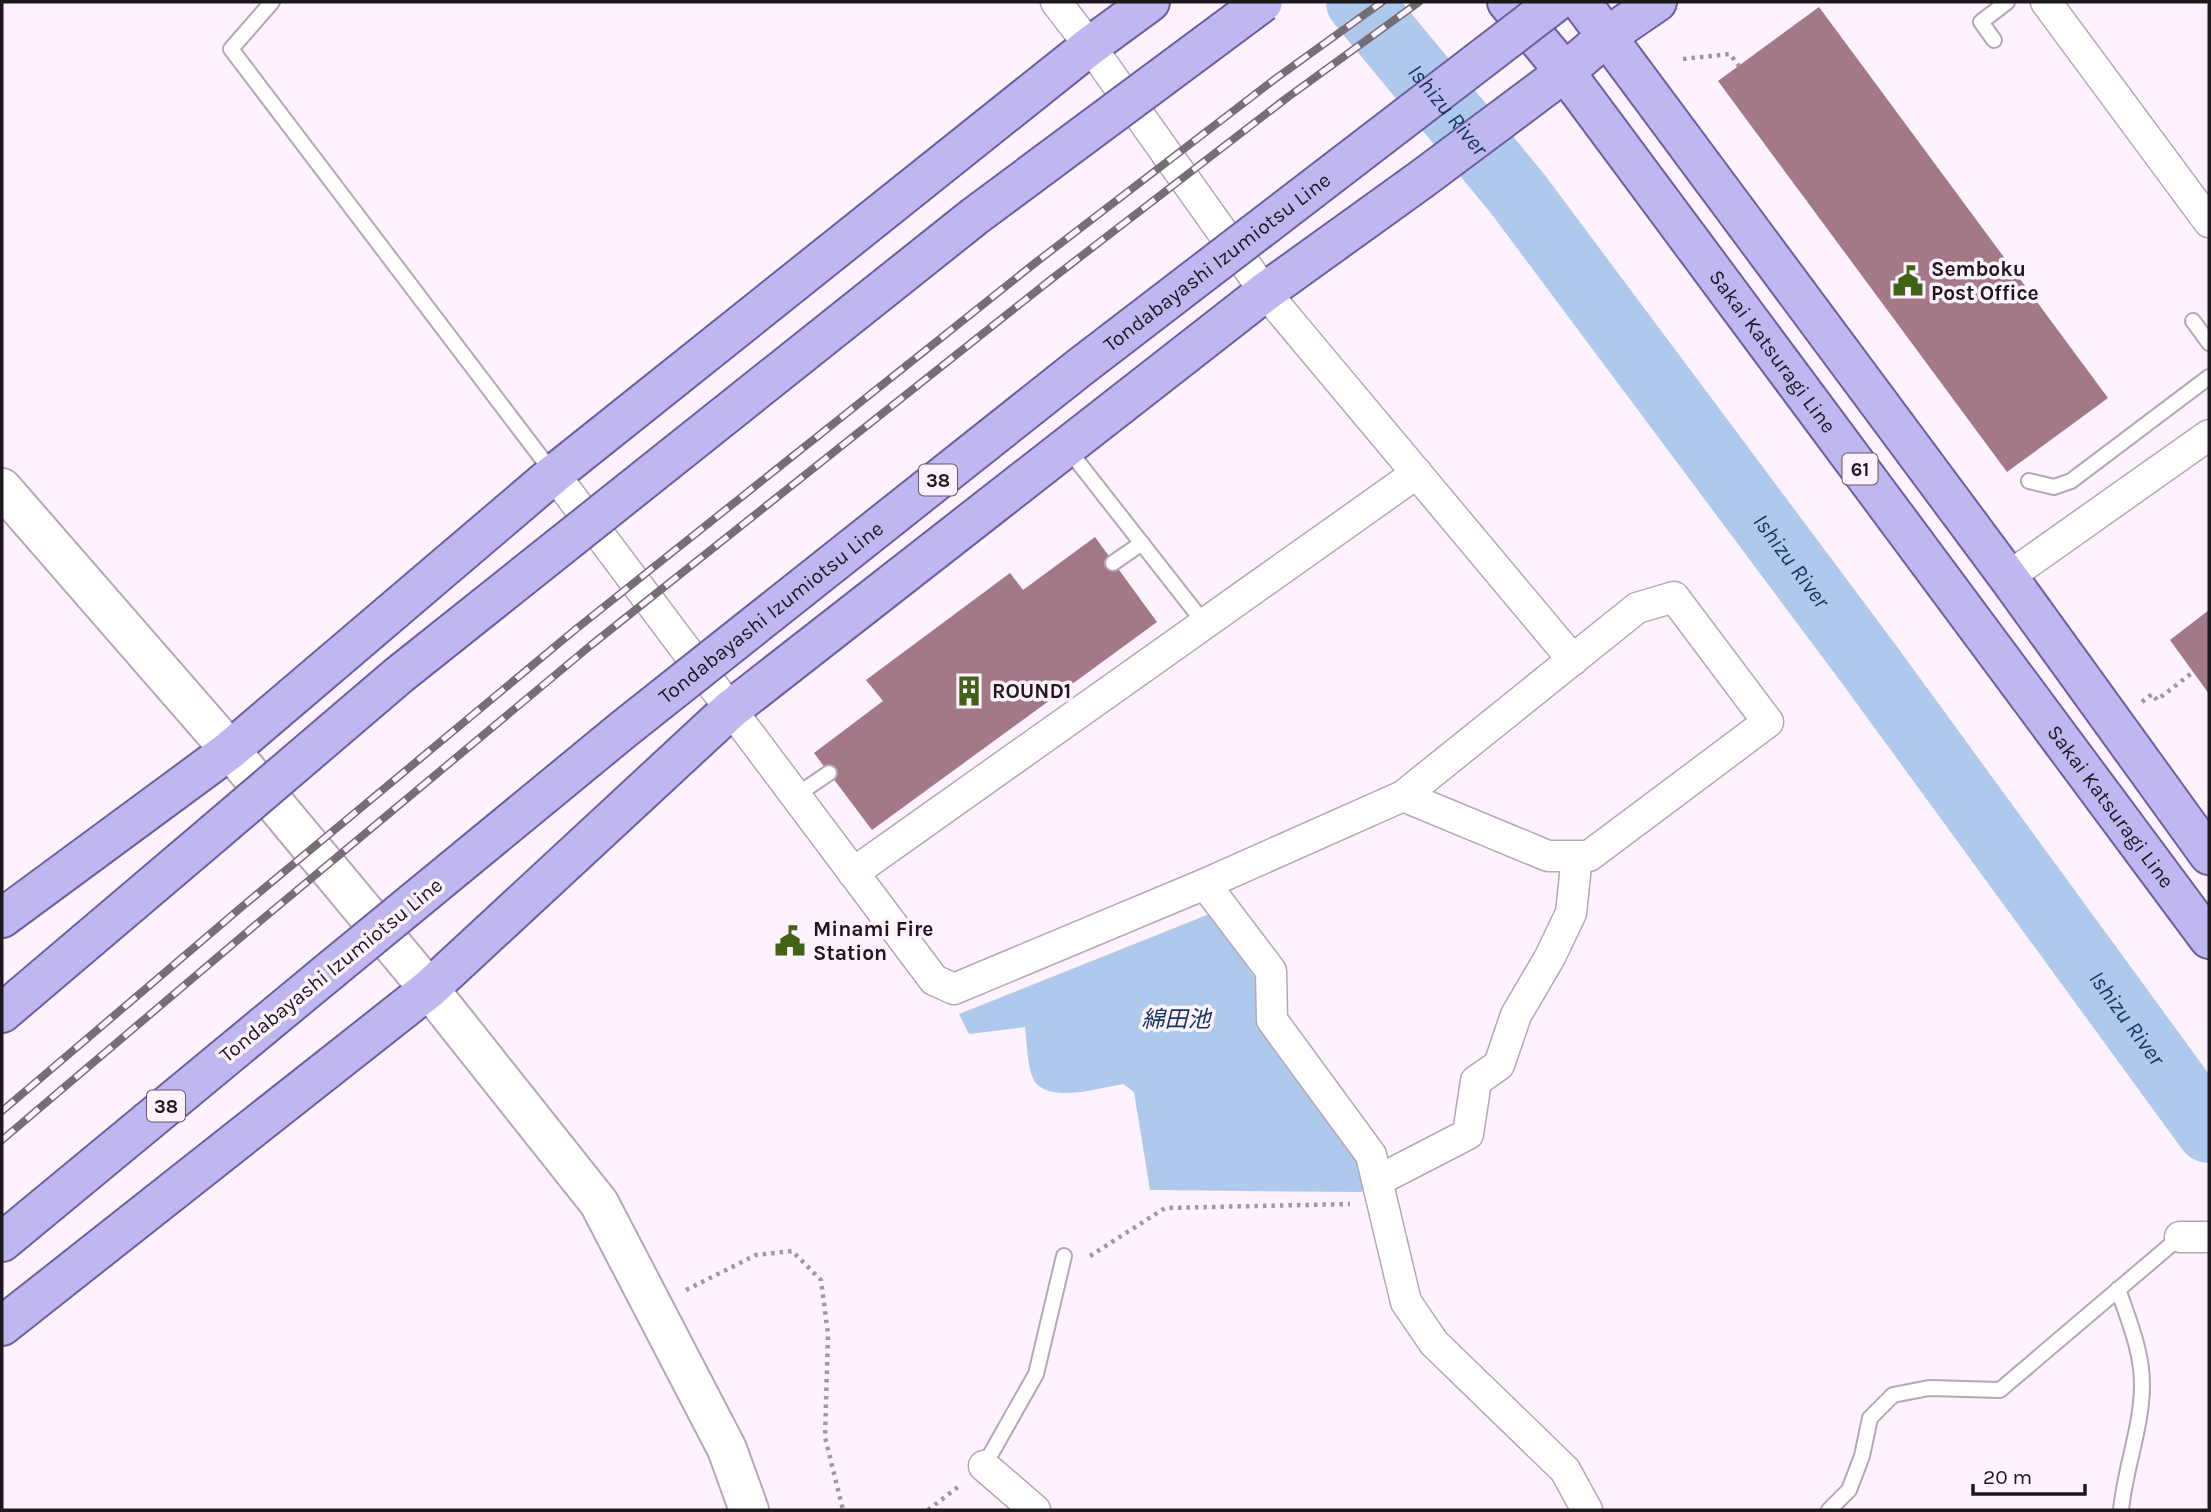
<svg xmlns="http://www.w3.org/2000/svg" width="2211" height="1512" viewBox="0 0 2211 1512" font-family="Karla,'Noto Sans JP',sans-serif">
  <rect width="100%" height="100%" fill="#fdf2fe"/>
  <!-- water -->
  <path fill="#aec9eb" d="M1212,913L1257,981L1362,1168V1192L1150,1190L1134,1092L1123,1084C1099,1088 1043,1106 1032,1076C1027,1062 1027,1043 1025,1027L969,1034L959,1014Z"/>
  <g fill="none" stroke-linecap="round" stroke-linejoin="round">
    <!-- river -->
    <path stroke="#aec9eb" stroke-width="66" id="s1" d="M1359,2L1517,193L1868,663L2209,1130"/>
  </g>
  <!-- building -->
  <path fill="#a37887" d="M1819,7L2108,398L2007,472L1718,81Z
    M1095,537L1157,622L872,830L814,753L883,701L866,680L1010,573L1023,590Z
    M2209,610V694L2170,640Z"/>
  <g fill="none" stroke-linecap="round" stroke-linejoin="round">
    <!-- lane casing -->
    <g stroke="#b6a6b8" stroke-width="18">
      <path id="lane" d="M272,2L231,49L553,473
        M1994,40L1981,22L2007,2
        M2193,321L2209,343
        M1067,448L1205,624
        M2029,481L2054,487L2071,481L2209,377
        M1113,563L1142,543
        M795,796L829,773
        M2118,1289C2129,1321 2143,1354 2142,1388C2141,1429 2125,1469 2121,1510
        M984,1466L1036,1374L1064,1256
        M1829,1510L1849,1490L1862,1456L1870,1418L1893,1395L1929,1388L2000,1390L2180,1237"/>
    </g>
    <!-- street casing -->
    <g stroke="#b6a6b8" stroke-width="33">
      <path id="street" d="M1056,2L1090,46L1265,292L1573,660
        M2046,2L2209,222
        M554,474L934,980L954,989L1205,884L1403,796L1637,608L1674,597L1768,722L1589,856H1548L1403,796
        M2008,577L2209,435
        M853,873L1417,473
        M1205,884L1271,971L1272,1020L1371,1155L1406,1302L1434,1343L1565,1470L1587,1510
        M1377,1181L1468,1134L1476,1081L1499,1065L1516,1015L1550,957L1571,913L1577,856
        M2180,1237H2209
        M984,1466L1035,1510"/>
    </g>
    <!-- secondary casing -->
    <g stroke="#b6a6b8" stroke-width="42">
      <path id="secondary" d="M2,488L230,750L429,989L599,1203L727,1449L749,1510"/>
    </g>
    <!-- primary casing -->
    <g stroke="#6b60a0" stroke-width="42">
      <g id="primary">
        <path id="s2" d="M1507,2L1565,72L2209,939"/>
        <path d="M1581,2L2008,577L2209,855"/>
        <path d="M2,918L230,750L554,474L1090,46L1150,2"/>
        <path d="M2,1013L214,833"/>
        <path d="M2,1242L331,970"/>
        <path d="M2,1326L429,989L730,710L1265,292L1422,179L1565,72L1606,37L1657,2"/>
      </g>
    </g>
    <!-- path -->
    <path stroke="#a198a2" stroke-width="4.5" stroke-dasharray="3.5 5" stroke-linecap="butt" d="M1683,59L1730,54L1739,66
      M2142,702L2152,694L2157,700L2193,672
      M1090,1256L1165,1208L1350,1204
      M686,1290L756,1255L792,1251L821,1280L828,1334L825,1437L843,1510
      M928,1510L958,1487"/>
    <!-- lane -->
    <use href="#lane" stroke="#fff" stroke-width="14"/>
    <!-- street -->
    <use href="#street" stroke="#fff" stroke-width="30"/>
    <!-- secondary -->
    <use href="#secondary" stroke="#fff" stroke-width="38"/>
    <!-- primary -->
    <use href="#primary" stroke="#bfb8f0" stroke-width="38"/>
    <!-- rail casing -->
    <g stroke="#766e77" stroke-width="8">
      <path id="rail" d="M2,1111L244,905L576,629L1035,263L1275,79L1382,2
        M2,1140L259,922L590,646L1049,281L1288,97L1419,2"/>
    </g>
    <!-- rail -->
    <use href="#rail" stroke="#fdf2fe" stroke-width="5" stroke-dasharray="16" stroke-linecap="butt"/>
    <!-- primary-bridge casing -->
    <g stroke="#6b60a0" stroke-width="42" stroke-linecap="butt">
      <g id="primary-bridge">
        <path d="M214,833L399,675L975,216L1263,2"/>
        <path id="s3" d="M331,970L624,729L1079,368L1556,2"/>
      </g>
    </g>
    <!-- primary-bridge -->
    <use href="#primary-bridge" stroke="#bfb8f0" stroke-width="38"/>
  </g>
  <!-- icons -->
  <defs>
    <g id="civic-bare" transform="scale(2.415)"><path d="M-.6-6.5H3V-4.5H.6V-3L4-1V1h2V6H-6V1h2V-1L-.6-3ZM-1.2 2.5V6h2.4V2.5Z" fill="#426216" stroke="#fdf2fe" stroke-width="2.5" paint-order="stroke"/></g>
    <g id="building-bare" transform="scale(2.415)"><path d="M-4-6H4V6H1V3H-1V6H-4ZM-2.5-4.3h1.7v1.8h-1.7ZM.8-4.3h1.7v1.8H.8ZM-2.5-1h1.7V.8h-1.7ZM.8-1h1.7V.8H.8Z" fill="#426216" stroke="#fdf2fe" stroke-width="2.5" paint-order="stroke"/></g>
  </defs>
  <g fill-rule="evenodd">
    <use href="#civic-bare" x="1908" y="281"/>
    <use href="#building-bare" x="969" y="691"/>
    <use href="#civic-bare" x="790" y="941"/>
  </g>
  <g text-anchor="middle" stroke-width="7" stroke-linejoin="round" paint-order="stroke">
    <!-- shield labels -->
    <g fill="#fdf2fe" stroke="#605961" stroke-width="2">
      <rect x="1842.5" y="453.5" width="35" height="31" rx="5"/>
      <rect x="919" y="464.5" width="38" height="31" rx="5"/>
      <rect x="147" y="1090.5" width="38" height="31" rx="5"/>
    </g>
    <g font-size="19" font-weight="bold" fill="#1d171e">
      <text x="1860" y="476">61</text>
      <text x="938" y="487">38</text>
      <text x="166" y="1113">38</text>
    </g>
    <!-- street labels -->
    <g font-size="21" fill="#1d171e" stroke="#fdf2fe">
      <text dy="7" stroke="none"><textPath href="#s3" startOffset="1134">Tondabayashi Izumiotsu Line</textPath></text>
      <text dy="7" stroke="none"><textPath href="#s2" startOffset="439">Sakai Katsuragi Line</textPath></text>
      <text dy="7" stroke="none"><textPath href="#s3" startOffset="567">Tondabayashi Izumiotsu Line</textPath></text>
      <text dy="7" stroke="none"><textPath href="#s2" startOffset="1006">Sakai Katsuragi Line</textPath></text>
      <text transform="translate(331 970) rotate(-39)" y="7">Tondabayashi Izumiotsu Line</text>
    </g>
    <!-- poi labels -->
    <g font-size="21" font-weight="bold" fill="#1d171e" stroke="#fdf2fe" text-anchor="start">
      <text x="1931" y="276">Semboku<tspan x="1931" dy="24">Post Office</tspan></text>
      <text x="992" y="698">ROUND1</text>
      <text x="813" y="936">Minami Fire<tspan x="813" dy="24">Station</tspan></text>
    </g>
    <!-- water labels -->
    <g font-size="23" font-style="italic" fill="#153863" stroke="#fdf2fe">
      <text dy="8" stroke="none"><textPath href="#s1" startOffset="140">Ishizu River</textPath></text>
      <text dy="8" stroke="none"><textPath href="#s1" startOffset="707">Ishizu River</textPath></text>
      <text dy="8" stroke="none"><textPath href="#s1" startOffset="1274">Ishizu River</textPath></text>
      <text x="1176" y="1027">綿田池</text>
    </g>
  </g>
  <!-- border -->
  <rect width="2211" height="1512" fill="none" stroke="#1d171e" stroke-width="7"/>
  <!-- scale -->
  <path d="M1973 1484v10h112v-10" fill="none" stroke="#1d171e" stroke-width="3.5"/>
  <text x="1983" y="1484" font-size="21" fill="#1d171e" stroke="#fdf2fe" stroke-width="5" paint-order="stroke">20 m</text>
</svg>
